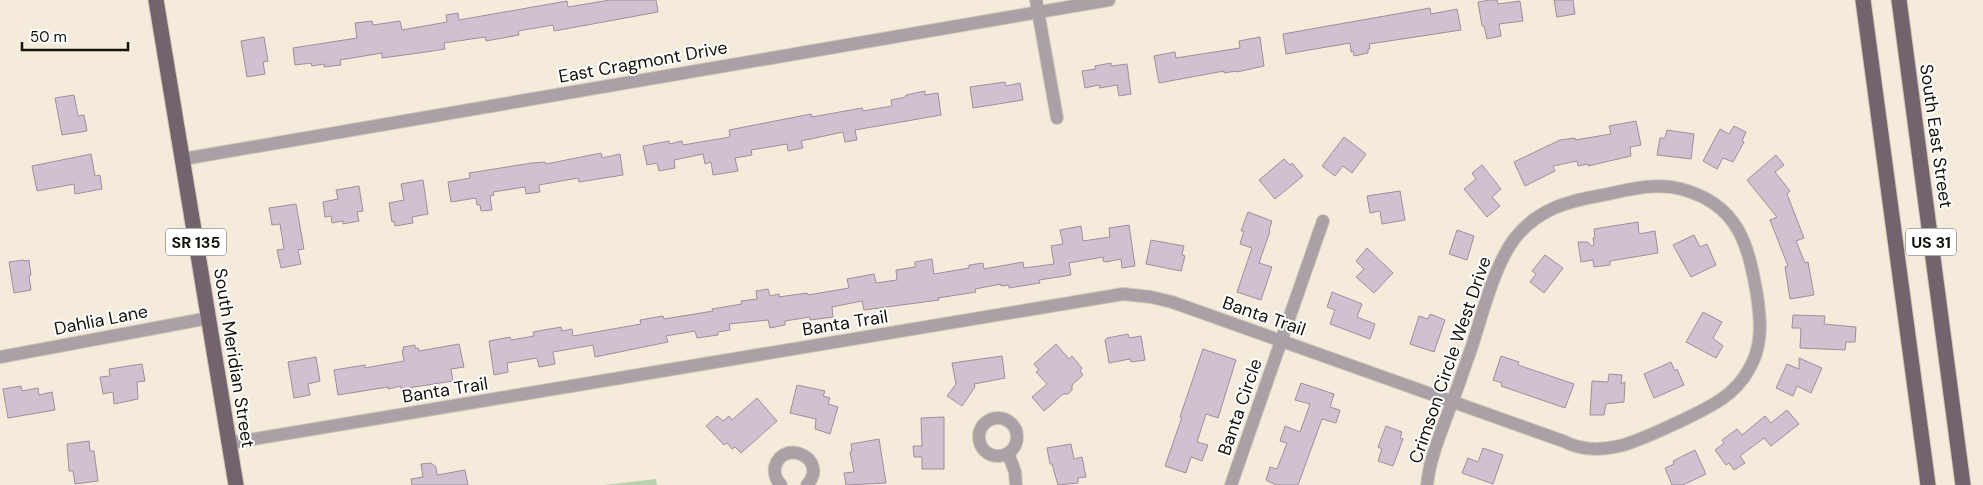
<svg xmlns="http://www.w3.org/2000/svg" width="1983" height="485" viewBox="0 0 1983 485" font-family="'DM Sans',sans-serif">
  <rect width="100%" height="100%" fill="#f4ebda"/>
  <!-- green -->
  <path fill="#bbd2af" d="M656,479L657,485H604Z"/>
  <!-- building -->
  <path fill="#cfc1cf" stroke="#9d909d" d="M610,0H656L658,12L554,31L553,25L518,31L519,35L486,41L485,37L444,43L445,49L426,52L382,58V53L340,60L341,65L324,67V64L312,66L311,63L295,65L293,48L357,38L355,23L372,21L373,25L400,21L402,30L447,22L446,15L458,13L459,20L567,1L568,7Z
    M1490,0H1497L1498,4L1520,1L1523,21L1499,24L1501,36L1487,39L1484,26H1482L1478,2Z
    M1554,0H1573L1575,14L1557,17Z
    M1430,8L1431,14L1457,9L1461,30L1369,44L1370,49H1368V53L1354,56L1353,51L1351,52L1350,43L1286,54L1283,34Z
    M264,37L268,61L263,62L265,74L247,77L241,41Z
    M1260,37L1264,66L1237,72L1236,71L1224,73V71L1159,83L1154,56L1175,52L1176,58L1240,48L1239,41Z
    M1111,63V66L1127,64L1131,94L1119,96L1117,85L1100,88L1099,85L1085,88L1082,71L1096,69L1095,66Z
    M1005,82L1006,86L1020,83L1023,100L973,108L970,87Z
    M925,91V95L938,93L941,115L855,130L857,140L845,142L843,132L801,141L803,148L788,151L787,144L751,150L752,155L735,158L738,171L713,175L711,162L705,164L703,154L674,160L675,168L659,171L657,163L647,165L643,146L669,141V144L682,141L683,145L730,137L729,130L811,114L812,117L862,108L863,111L892,106L891,100L906,97V95Z
    M74,95L78,116L84,115L87,131L62,135L55,98Z
    M1636,121L1641,145L1630,147L1631,156L1588,166V164L1578,166L1577,161L1553,166L1555,171L1525,186L1514,162L1560,140L1575,138V140L1611,134L1609,126Z
    M1734,126L1746,132L1742,141L1744,142L1733,162L1723,158L1717,169L1703,161L1720,129L1729,134Z
    M1667,130L1694,134L1691,159L1657,155L1660,138H1665Z
    M1344,137L1366,154L1352,173L1343,166L1335,176L1322,166Z
    M601,153L602,158L620,154L623,175L579,182L578,178L539,185L540,192L526,194L525,187L493,192L494,195L490,196L492,210L481,211L480,205H477L476,198L451,202L448,182L470,178L469,173L532,163L545,162L546,164Z
    M91,154L95,176L100,175L102,189L75,194L74,184L37,191L32,166Z
    M1776,155L1784,165L1775,172L1790,191L1787,194L1804,238L1796,241L1805,263L1808,262L1814,295L1790,299L1785,267L1788,266L1770,220L1777,217L1747,180Z
    M1284,159L1290,165L1292,163L1303,176L1275,199L1259,180Z
    M1482,165L1501,189L1492,197L1500,206L1487,217L1464,189L1476,179L1472,173Z
    M423,180L428,214L412,217L413,223L395,226L394,221L392,222L389,203L404,200L401,184Z
    M359,186L363,211L357,212L359,221L343,224V221L332,223L331,216L325,217L323,202L338,199L336,190Z
    M1400,191L1405,220L1382,224L1380,211L1370,213L1367,196Z
    M296,204L304,249L298,250L301,264L281,268L277,250L284,249L280,224L272,225L269,208Z
    M1248,212L1272,221L1269,230L1270,231L1259,263L1272,267L1261,300L1237,292L1252,248L1240,244L1244,231H1241Z
    M1638,222L1639,234L1655,231L1658,253L1610,261V265L1594,267L1593,260L1581,262L1578,242H1588L1591,246L1594,245L1593,238H1595L1594,229Z
    M1129,225L1135,266L1122,268L1121,259L1106,262L1103,261V257L1069,263L1071,275L1039,280L1040,283L1009,288V285L1001,286V284L975,289L976,292L938,298L939,300L864,310L862,301L832,307L833,317L810,320V317L785,321V325L770,328L768,320L729,324L730,330L718,332V335L697,338L695,331L666,336L668,342L595,357L593,345L553,352L555,364L539,367L537,358L507,363L508,372L494,375L489,341L510,337L511,340L534,336L533,332L561,327L562,331L572,329L573,336L641,324L640,320L663,316L664,319L713,311L712,309L742,304L741,301L757,299L756,291L768,289L770,296L779,294V297L807,293L808,295L849,288L847,279L874,274L876,283L897,280L896,270L915,267V262L932,259L934,274L969,268V265L983,263L984,269L1023,262L1024,268L1054,264L1051,246L1063,244L1060,230L1081,226L1083,241L1110,237L1109,228Z
    M1457,230L1474,236L1467,260L1449,254Z
    M1694,235L1700,247L1707,244L1716,265L1691,277L1673,245Z
    M1151,240L1184,246L1182,255L1185,256L1181,271L1146,264Z
    M1367,248L1393,273L1374,293L1356,277L1364,269L1356,261Z
    M1545,255L1563,268L1544,293L1530,282L1536,274L1532,271Z
    M24,260V261L29,260L31,275L29,276L31,290L14,293L9,262Z
    M1332,292L1362,304L1357,317L1375,324L1370,339L1330,324L1335,310L1327,307Z
    M1703,312L1722,322L1713,338L1723,346L1716,358L1686,342Z
    M1430,314L1445,320L1434,352L1410,344L1419,316L1428,319Z
    M1793,315L1825,316L1824,324L1856,327L1855,342H1846L1845,350L1800,348L1801,328H1792Z
    M1128,334L1129,338L1141,336L1145,360L1131,362L1130,359L1109,363L1105,340L1107,338Z
    M459,344L464,367L451,369L453,381L401,389V386L388,389V387L338,395L334,370L365,365V368L404,361L402,350H404L403,347L415,345V348H418L419,351Z
    M1056,344L1069,359L1072,356L1082,368L1080,371L1083,375L1072,385V390L1068,394H1063L1044,411L1032,397L1047,384L1036,372L1039,370L1034,364Z
    M1203,349L1236,360L1218,418L1206,414L1197,442L1208,445L1202,461L1191,457L1186,473L1165,466L1182,417H1180Z
    M1002,356L1005,378L974,384L975,387L962,406L947,396L956,384L952,363Z
    M1501,356L1519,362L1518,365L1574,384L1565,408L1501,386L1502,383L1493,380Z
    M316,357L320,381L308,384L310,395L294,398L288,362Z
    M1799,358L1822,368L1811,393L1797,386L1793,396L1776,388L1787,364L1799,369Z
    M1671,362L1675,371L1677,369L1684,385L1654,398L1644,374Z
    M142,364L145,381L137,382L138,399L114,404L113,392L103,394L100,377L110,376L109,369Z
    M1609,374L1622,375L1621,384L1625,382L1624,402L1606,404L1604,415H1590L1592,381L1608,382Z
    M1301,383L1334,394L1330,407L1340,410L1336,423L1322,419L1298,485H1276L1266,480L1270,467L1277,469L1287,443L1280,441L1285,426L1300,432L1310,404L1295,400Z
    M797,385L825,391L823,396L830,398L828,404L838,407L830,434L815,429L816,419L790,413Z
    M21,386L22,391L38,388L39,395L52,392L55,410L8,418L3,389Z
    M757,398L777,421L741,453L735,447L732,449L727,443L724,445L706,426L717,416L723,421L729,416L732,420Z
    M1787,410L1799,424L1771,446L1764,438L1740,456L1745,463L1734,470L1729,463L1726,465L1715,450L1724,443L1722,440L1737,429L1742,435L1765,416L1771,423Z
    M944,417V469H922V457H914L913,446H922L921,418Z
    M1386,426L1402,432L1400,438L1403,439L1393,466L1378,461L1382,449L1378,447Z
    M879,439L886,483L846,485L844,473L854,472L850,452L852,451L851,444Z
    M89,441L90,451H94L98,481L75,484L73,471H69L67,444Z
    M1071,444L1074,459L1082,457L1086,477L1078,478V483L1058,485L1052,464H1050L1047,448Z
    M1483,448L1503,455L1493,484L1462,473L1468,458L1478,462Z
    M1695,450L1706,474L1683,485H1672L1665,468L1674,464L1673,461Z
    M431,463L436,467L437,475L465,470L468,485H412L411,479L423,477L421,464Z"/>
  <g fill="none" stroke-linecap="round" stroke-linejoin="round">
    <!-- street casing -->
    <g stroke="#d0c8b9" stroke-width="14">
      <path id="street" d="M1036,0L1057,118
        M183,159L1109,0
        M0,357L209,318
        M979 437a19 19 0 1 1 38 0a19 19 0 1 1-38 0Z
        M230,443L1123,294L1151,297L1172,302L1563,441C1604,462 1645,437 1683,420C1709,407 1733,397 1748,371C1763,347 1761,322 1757,295C1748,243 1738,204 1681,189C1655,182 1628,190 1603,195C1568,201 1538,209 1515,238C1493,267 1482,317 1470,352C1463,371 1457,391 1449,410C1440,435 1430,458 1427,485
        M1008,453L1015,472L1016,485
        M781,485C776,480 774,474 775,467C783,437 830,459 807,485
        M1231,485L1323,221"/>
    </g>
    <!-- primary casing -->
    <g stroke="#d0c8b9" stroke-width="17">
      <path id="primary" d="M156,0L236,485
        M1863,0L1928,485
        M1899,0L1963,485"/>
    </g>
    <!-- street -->
    <use href="#street" stroke="#a9a1a6" stroke-width="12"/>
    <!-- primary -->
    <use href="#primary" stroke="#71646d" stroke-width="15"/>
  </g>
  <g text-anchor="middle" stroke-width="4" stroke-linejoin="round" paint-order="stroke">
    <!-- shield labels -->
    <g fill="#fff" stroke="#5a5854" stroke-width="1">
      <rect x="166" y="228.5" width="60" height="27" rx="4"/>
      <rect x="1906" y="228.5" width="50" height="27" rx="4"/>
    </g>
    <g font-size="16" font-weight="bold" fill="#14110b">
      <text x="196" y="248">SR 135</text>
      <text x="1931" y="248">US 31</text>
    </g>
    <!-- street labels -->
    <g font-size="18" fill="#14110b" stroke="#fff">
      <text transform="translate(643 62) rotate(-10)" y="6">East Cragmont Drive</text>
      <text transform="translate(1936 136) rotate(82)" y="6">South East Street</text>
      <text transform="translate(1264 316) rotate(19)" y="6">Banta Trail</text>
      <text transform="translate(101 320) rotate(-11)" y="6">Dahlia Lane</text>
      <text transform="translate(845 323) rotate(-9)" y="6">Banta Trail</text>
      <text transform="translate(234 358) rotate(81)" y="6">South Meridian Street</text>
      <text transform="translate(1450 360) rotate(-71)" y="6">Crimson Circle West Drive</text>
      <text transform="translate(445 390) rotate(-9)" y="6">Banta Trail</text>
      <text transform="translate(1240 407) rotate(-71)" y="6">Banta Circle</text>
    </g>
  </g>
  <!-- scale -->
  <path d="M22 42v8h106v-8" fill="none" stroke="#14110b" stroke-width="2.5"/>
  <text x="30" y="42" font-size="15" fill="#14110b" stroke="#ffffff" stroke-width="4" paint-order="stroke">50 m</text>
</svg>
